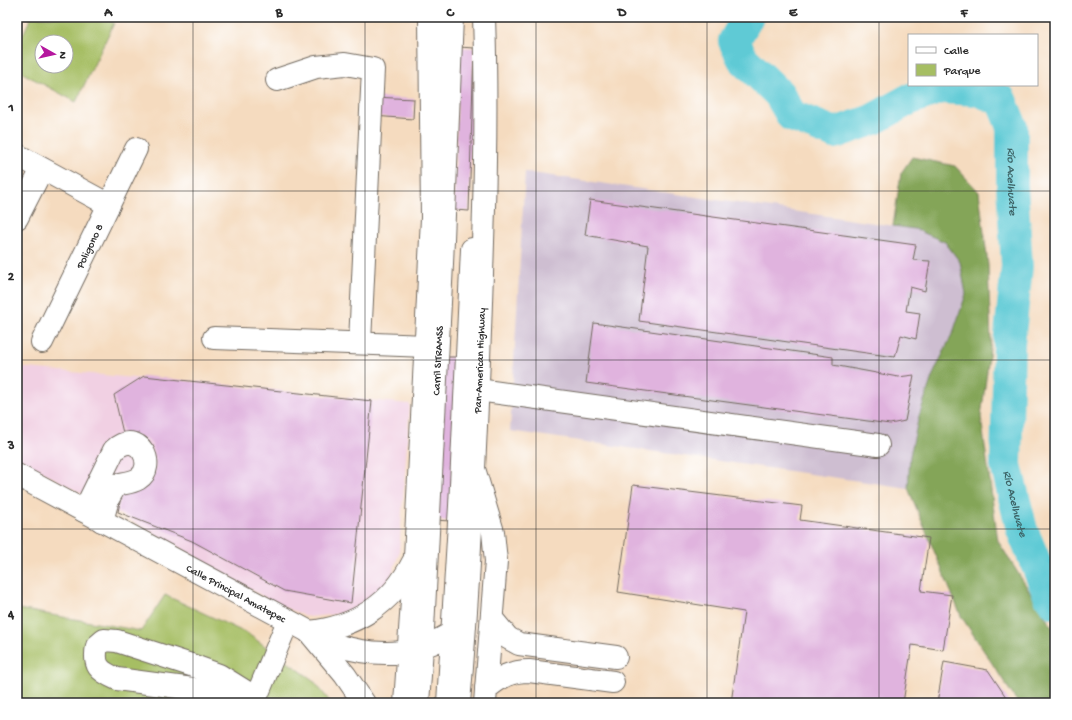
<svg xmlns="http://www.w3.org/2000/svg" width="1072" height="720" viewBox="0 0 1072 720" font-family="'Gochi Hand',sans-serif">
  <rect width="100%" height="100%" fill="#fff"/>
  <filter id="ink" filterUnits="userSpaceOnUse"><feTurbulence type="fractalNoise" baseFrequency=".025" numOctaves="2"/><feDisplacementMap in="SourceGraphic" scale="8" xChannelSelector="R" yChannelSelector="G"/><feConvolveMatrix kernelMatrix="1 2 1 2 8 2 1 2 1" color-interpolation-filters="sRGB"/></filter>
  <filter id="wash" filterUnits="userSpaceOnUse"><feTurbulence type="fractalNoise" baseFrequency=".012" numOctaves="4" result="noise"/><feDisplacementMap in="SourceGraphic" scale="16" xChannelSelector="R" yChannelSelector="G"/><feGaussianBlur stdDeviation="0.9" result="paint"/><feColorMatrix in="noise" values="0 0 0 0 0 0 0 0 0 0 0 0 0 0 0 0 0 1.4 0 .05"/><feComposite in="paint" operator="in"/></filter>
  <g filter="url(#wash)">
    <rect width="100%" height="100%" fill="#f5dbbf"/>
    <!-- built -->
    <path fill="#f1d0e3" d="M17,367L410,404L399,553L391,577L379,593L360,608L339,614L309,617L276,604L175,545L17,458Z"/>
    <!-- industrial -->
    <path fill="#cebed1" d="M525,172L915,229L945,242L960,262L966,294L954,330L932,377L910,456L908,488L510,431Z"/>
    <!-- green -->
    <path fill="#a6be63" stroke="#687447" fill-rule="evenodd" d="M31,17H101L114,23L76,102L17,70V48ZM42,42H66V66H42Z
      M165,595L248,634L313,680L331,703H17L18,609L141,631Z"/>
    <!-- forest -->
    <path fill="#84a559" stroke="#586842" d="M912,157L955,166L979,192L988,265L991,341L981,417L998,541L1055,632V703H1018L961,616L908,488L910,456L919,416L932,377L954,330L966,294L960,262L945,242L915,229L893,226L901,173Z"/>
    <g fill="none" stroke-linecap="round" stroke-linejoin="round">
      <!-- river -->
      <path stroke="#5ecad5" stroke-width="32" id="s1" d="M748,17L734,41L743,59L779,94L792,116L835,133L872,120L908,100L941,88L977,90L1001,100L1012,127V186L1017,266L1009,344L1006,465L1022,530L1050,597L1055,603"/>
    </g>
    <g id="blocks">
      <!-- building -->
      <path fill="#e0b3de" d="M459,47L474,48L469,211L454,210Z
        M374,97L414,99L413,119L373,116Z
        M590,200L916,245L913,260L930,261L925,291L910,287L906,311L920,313L916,339L901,335L895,357L639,321L648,246L585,235Z
        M594,323L833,357V365L898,377L914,375L905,421L890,424L586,383Z
        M443,357H460L450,521L435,520Z
        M144,376L372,401L351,603L284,591L192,541L118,512L122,492L150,481L156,472V459L153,446L147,438L123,433L114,395Z
        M633,485L802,506L800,520L929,538L921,591L952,595L943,650L912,645L903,703H731L744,612L618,592Z
        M944,662L988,670L1010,703H937Z"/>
    </g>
  </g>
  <g filter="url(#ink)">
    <use href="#blocks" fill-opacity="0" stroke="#72695f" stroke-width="1"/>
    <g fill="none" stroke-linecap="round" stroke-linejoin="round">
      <!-- minor casing -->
      <g stroke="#72695f" stroke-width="24">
        <g id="minor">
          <path d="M277,80L316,67L345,64L373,69L360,342"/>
          <path d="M17,155L109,205"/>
          <path d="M17,218L42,169"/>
          <path d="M214,338L427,346"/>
          <path id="s2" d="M42,342L136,149"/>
          <path d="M478,390L878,445"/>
          <path d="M475,472L493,532L496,561L485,703"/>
          <path id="s3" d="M17,475L332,644C384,660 421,656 465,624"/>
          <path d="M84,511L114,450C139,427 158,467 138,479C131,483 123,483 116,485L108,499L102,521"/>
          <path d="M493,620L508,638L519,644L616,657"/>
          <path d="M486,689C500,677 511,671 529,671L613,682"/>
          <path d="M233,703L193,689L117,679C99,671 93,666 97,646L104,640L117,641L197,667L219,675L256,698L288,621"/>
        </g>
      </g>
      <!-- major casing -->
      <g stroke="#72695f" stroke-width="24">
        <g id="major">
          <path id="s4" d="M418,703L422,648L442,264L452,17"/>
          <path d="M448,703L460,506L472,249"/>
        </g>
      </g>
      <!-- highway casing -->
      <g stroke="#72695f" stroke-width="24">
        <g id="highway">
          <path d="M309,632C355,627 392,604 413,562"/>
          <path d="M309,632L345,675L364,703"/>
          <path d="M405,703L415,557L432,218L430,17"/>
          <path id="s5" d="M459,703C469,588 474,473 479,359C483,245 488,131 484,17"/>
        </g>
      </g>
      <!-- minor -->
      <use href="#minor" stroke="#fff" stroke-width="22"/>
      <!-- major -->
      <use href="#major" stroke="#fff" stroke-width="22"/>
      <!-- highway -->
      <use href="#highway" stroke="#fff" stroke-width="22"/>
    </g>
  </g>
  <!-- grid -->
  <path fill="none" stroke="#2b2b2b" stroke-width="1" stroke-opacity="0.55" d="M193,17V703M365,17V703M536,17V703M707,17V703M879,17V703M17,191H1055M17,360H1055M17,529H1055"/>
  <g text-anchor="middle" stroke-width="3.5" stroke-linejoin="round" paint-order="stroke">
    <!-- street labels -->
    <g font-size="11" fill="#2b2b2b" stroke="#fff">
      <text dy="4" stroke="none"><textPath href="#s2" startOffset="107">Poligono 8</textPath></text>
      <text dy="4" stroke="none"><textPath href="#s4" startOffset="343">Carril SITRAMSS</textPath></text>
      <text dy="4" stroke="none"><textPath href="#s5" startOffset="343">Pan-American Highway</textPath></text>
      <text dy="4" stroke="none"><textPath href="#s3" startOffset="249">Calle Principal Amatepec</textPath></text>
    </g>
    <!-- water labels -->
    <g font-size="12" font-style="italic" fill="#3d6366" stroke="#fff">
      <text dy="4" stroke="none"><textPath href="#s1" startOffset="431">Río Acelhuate</textPath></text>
      <text dy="4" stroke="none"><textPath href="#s1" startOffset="755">Río Acelhuate</textPath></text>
    </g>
  </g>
  <!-- margin -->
  <rect width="1072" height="720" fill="none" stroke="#fff" stroke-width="44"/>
  <!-- legend -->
  <rect x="908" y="34" width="130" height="52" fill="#ffffff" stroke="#aaaaaa"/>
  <rect x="916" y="47" width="20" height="6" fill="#ffffff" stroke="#aaaaaa"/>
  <text x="944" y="54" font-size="12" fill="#2b2b2b">Calle</text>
  <rect x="916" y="64" width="20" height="12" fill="#a6be63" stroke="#aaaaaa"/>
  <text x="944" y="74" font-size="12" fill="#2b2b2b">Parque</text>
  <!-- north arrow -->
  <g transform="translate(54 54) rotate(98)"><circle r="19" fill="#ffffff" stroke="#aaaaaa"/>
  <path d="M0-3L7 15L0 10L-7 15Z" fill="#b5179e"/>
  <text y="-6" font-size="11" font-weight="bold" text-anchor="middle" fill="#2b2b2b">N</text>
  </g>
  <rect x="22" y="22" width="1028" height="676" fill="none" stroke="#2b2b2b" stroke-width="1.5"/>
  <g font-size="13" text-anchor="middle" font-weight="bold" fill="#2b2b2b">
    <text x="108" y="16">A</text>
    <text x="279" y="16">B</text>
    <text x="450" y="16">C</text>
    <text x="622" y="16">D</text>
    <text x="793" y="16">E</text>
    <text x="964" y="16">F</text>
    <text x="11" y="111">1</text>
    <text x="11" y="280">2</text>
    <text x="11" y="449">3</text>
    <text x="11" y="618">4</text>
  </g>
</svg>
